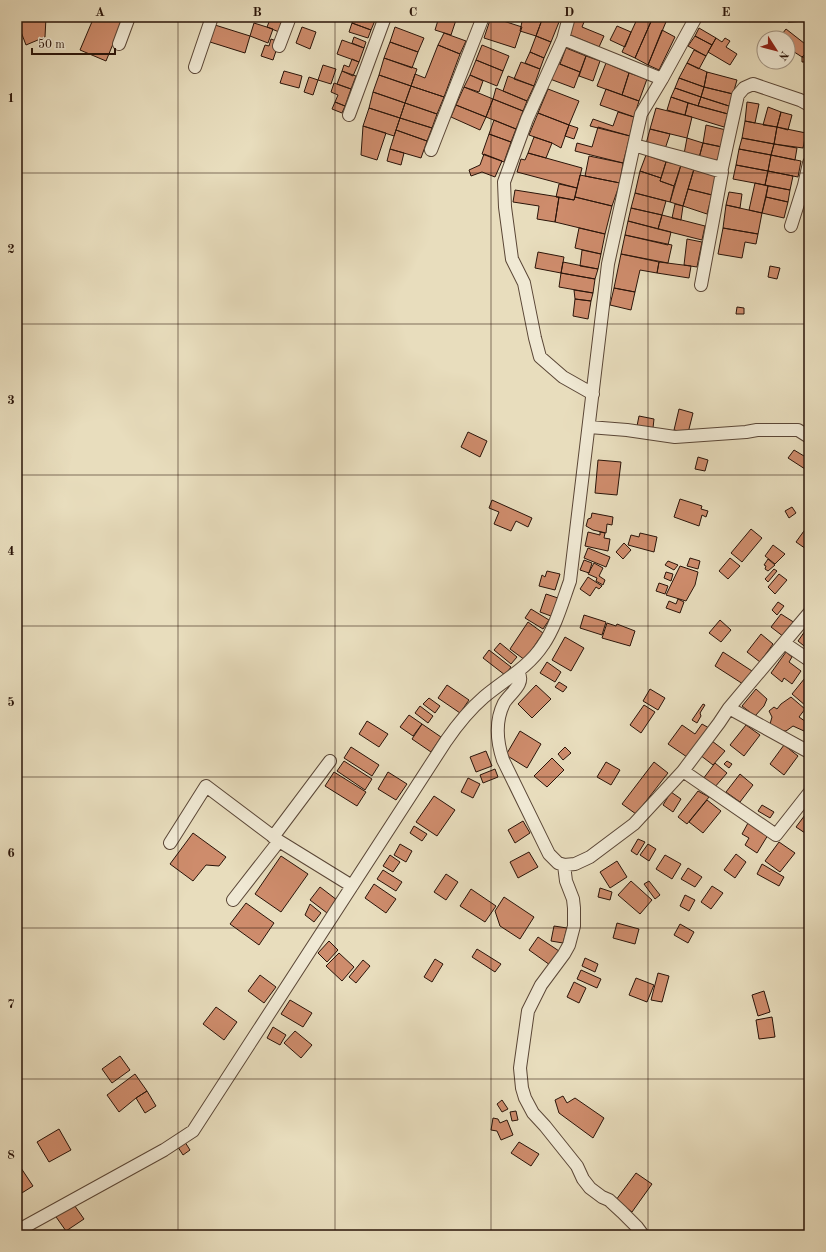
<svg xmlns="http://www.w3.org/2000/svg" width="826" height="1252" viewBox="0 0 826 1252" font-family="'Old Standard TT',serif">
  <rect width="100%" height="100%" fill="#e8ddbd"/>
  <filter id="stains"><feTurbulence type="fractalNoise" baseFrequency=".005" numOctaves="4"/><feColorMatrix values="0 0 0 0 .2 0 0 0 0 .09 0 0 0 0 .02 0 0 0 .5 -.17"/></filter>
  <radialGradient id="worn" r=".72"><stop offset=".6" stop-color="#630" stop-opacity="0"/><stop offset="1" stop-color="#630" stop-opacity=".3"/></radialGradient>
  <!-- building -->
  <path fill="#ce8c6c" stroke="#2a1409" d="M18,17H46L45,37L26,45L18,24Z
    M94,17H110L122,22L106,61L80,50Z
    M241,17H256L255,21Z
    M271,17H277L284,20L279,32L267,27Z
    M354,17H372L376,18L371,30L352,23Z
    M439,17H457L451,35L435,30Z
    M491,17L522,27L515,48L484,38Z
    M509,17H523L522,22Z
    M523,17H543L536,36L520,31Z
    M543,17H561L551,42L536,36Z
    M575,17H586L582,27L604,36L599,47L568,34Z
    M638,17H653L635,58L622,52Z
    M653,17H668L648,65L635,58Z
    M788,17H809V21L788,22Z
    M254,23L273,29L268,43L250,36Z
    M352,23L371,30L368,38L349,32Z
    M215,25L250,36L245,53L210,42Z
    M617,26L631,32L625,47L610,40Z
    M302,27L316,32L310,49L296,43Z
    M395,27L424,38L418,52L390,42Z
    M699,28L716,38L712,45L695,36Z
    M786,29L809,47V50L802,57L788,48V38H779Z
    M662,30L675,37L659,70L648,65Z
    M444,33L466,41L460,54L438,45Z
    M536,36L551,42L544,58L530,52Z
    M695,36L712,45L706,56L688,46Z
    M354,37L366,42L364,48L352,43Z
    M716,38L722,42L725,38L730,41L726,47L737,54L730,65L708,52Z
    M271,39L279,42L273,60L261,56L265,45L269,46Z
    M342,40L364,48L359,62L337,54Z
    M390,42L418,52L412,68L384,58Z
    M438,45L460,54L444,97L411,86L415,74L425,78Z
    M482,45L509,56L503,71L476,60Z
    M566,48L586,56L580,72L560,64Z
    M694,50L706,56L699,69L687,63Z
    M530,52L544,58L540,69L525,63Z
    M586,56L600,61L593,81L579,76Z
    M802,57H809V62H802Z
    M384,58L417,69L411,86L379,75Z
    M352,59L359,62L353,76L342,71L344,65L349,67Z
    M476,60L503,71L497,86L470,75Z
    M521,62L540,69L534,86L514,79Z
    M557,63L580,72L574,88L550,79Z
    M606,63L629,73L622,95L597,86Z
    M687,63L707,72L704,87L679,78Z
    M323,65L336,69L331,84L318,80Z
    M284,71L302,76L299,88L280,83Z
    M342,71L356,76L351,89L337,84Z
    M707,72L737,80L733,94L704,87Z
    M629,73L647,79L639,101L622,95Z
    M379,75L411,86L405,103L373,92Z
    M470,75L483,81L479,92L464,87Z
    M508,76L534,86L527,101L503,91Z
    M309,77L318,80L313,95L304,92Z
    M679,78L704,87L701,97L675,88Z
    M334,83L351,89L345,106L335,102L338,95L331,92Z
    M411,86L444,97L437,114L405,103Z
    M464,87L493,99L486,117L456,105Z
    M704,87L733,94L729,106L701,97Z
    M496,88L527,101L523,111L493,99Z
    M675,88L701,97L698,106L671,97Z
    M548,89L579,101L569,125L538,113Z
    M606,89L639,101L634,117L600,105Z
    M373,92L405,103L400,118L369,108Z
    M671,97L688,103L685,115L667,110Z
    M701,97L729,106L728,114L698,106Z
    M493,99L523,111L516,129L486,117Z
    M335,102L345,106L342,113L332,109Z
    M747,102L759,104L755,123L745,121Z
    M405,103L437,114L432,128L400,118Z
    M688,103L728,114L724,127L685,115Z
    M456,105L486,117L480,130L451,117Z
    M768,107L781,112L777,127L763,125Z
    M369,108L400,118L394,136L363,126Z
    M656,108L692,117L687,138L650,129Z
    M618,112L634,117L630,136L590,126L593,119L613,126Z
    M781,112L792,115L788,130L777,127Z
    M538,113L569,125L561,148L552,143L529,135Z
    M400,118L432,128L427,141L396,130Z
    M494,120L516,129L511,142L489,134Z
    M745,121L777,127L774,144L742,138Z
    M569,125L578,128L574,139L565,136Z
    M706,125L726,130L722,147L703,143Z
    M363,126L386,133L377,160L361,155Z
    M598,127L630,136L623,163L575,151L577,143L592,147Z
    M777,127L806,133L803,148L774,144Z
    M650,129L670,134L665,149L646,144Z
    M396,130L427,141L421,158L390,149Z
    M489,134L511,142L504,162L482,154Z
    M534,137L552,143L546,158L528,153Z
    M687,138L703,143L699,158L684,154Z
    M742,138L774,144L771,155L739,149Z
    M703,143L722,147L719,163L699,158Z
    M774,144L797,148L795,160L771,155Z
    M390,149L404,153L401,165L387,161Z
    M739,149L771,155L768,171L736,165Z
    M528,153L582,168L577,188L517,172L521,159L525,160Z
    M484,154L502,161L495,177L482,172L471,176L469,170L480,165Z
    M646,155L666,162L661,178L640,171Z
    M771,155L801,161L798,177L768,171Z
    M589,156L623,163L620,183L585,176Z
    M666,162L681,165L674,186L660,181Z
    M681,165L694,169L683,206L670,202Z
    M736,165L768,171L765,185L733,179Z
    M694,169L716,175L712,195L688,189Z
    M640,171L661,178L660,181L674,186L670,202L635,193Z
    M768,171L793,176L790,190L765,185Z
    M580,175L620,183L612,206L575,197Z
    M755,183L768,186L762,213L749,210Z
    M559,184L577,188L574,200L556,197Z
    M768,186L790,190L788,202L766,197Z
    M688,189L712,195L707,214L683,206Z
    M515,190L559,197L555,222L537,219L539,206L513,202Z
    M729,192L742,194L740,208L726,205Z
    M635,193L666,201L662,215L631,208Z
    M559,197L574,200L575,197L612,206L605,234L555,222Z
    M766,197L788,202L784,218L762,213Z
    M675,204L683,206L681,220L672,218Z
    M726,205L762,213L758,234L723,228Z
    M631,208L662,215L658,229L628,221Z
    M662,215L705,226L702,240L658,229Z
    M628,221L671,232L668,245L625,235Z
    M579,228L605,234L601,254L575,248Z
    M723,228L758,234L756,244L745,242L742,258L718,254Z
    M625,235L672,245L668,263L621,254Z
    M687,239L702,242L697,267L684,265Z
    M582,250L601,254L598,269L580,266Z
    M538,252L564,257L561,273L535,268Z
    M621,254L659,262L657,273L640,270L635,292L614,288Z
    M563,262L598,269L595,279L561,273Z
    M659,262L691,266L689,278L657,273Z
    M770,266L780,268L777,279L768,277Z
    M561,273L595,279L593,293L559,287Z
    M614,288L635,292L631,310L610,305Z
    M574,290L593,293L591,301L575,299Z
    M575,299L591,301L588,319L573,316Z
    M737,307L744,308V314H736Z
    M679,409L693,413L688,433L674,430Z
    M639,416L654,419L653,428L637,426Z
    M468,432L487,441L480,457L461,447Z
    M794,450L809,459V462L805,469L788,458Z
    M698,457L708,460L705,471L695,469Z
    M598,460L621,462L617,495L595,493Z
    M680,499L702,506L701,509L708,511L706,517L702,515L699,526L674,517Z
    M492,500L532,518L528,527L516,521L511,531L494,524L499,512L489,508Z
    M792,507L796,513L789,518L785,511Z
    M592,513L613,517L612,525L607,524L606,533L593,530L586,526L588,519L591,518Z
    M809,524V551L796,542Z
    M751,529L762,538L742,562L731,553Z
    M588,532L600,535V532L605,533L604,538L610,539L608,551L585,546Z
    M640,533L657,537L654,552L628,545L631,535L639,537Z
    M624,543L631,550L623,559L616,552Z
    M773,545L785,554L775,564L765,556Z
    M588,548L610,557L606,567L584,558Z
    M690,558L700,561L698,569L687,566Z
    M730,558L740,566L728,579L719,571Z
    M768,559L775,565L768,571L765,569L766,566L764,565Z
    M584,560L592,563L589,573L580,570Z
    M668,561L678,565L674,570L665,565Z
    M594,563L603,568L599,576L605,580L603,585L596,581L597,578L588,574Z
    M680,566L698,572L695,585L686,601L666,595Z
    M774,569L777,571L768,582L765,579Z
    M547,571L560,574L555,590L539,586L542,575L545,577Z
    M666,572L673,574L671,581L664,578Z
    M779,574L787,580L775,594L768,587Z
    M588,577L602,586L599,589L596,587L590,596L580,589Z
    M659,583L668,586L665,594L656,591Z
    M546,594L558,598L551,616L540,612Z
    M678,599L684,602L680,613L666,608L669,601L676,604Z
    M778,602L784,606L777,615L772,610Z
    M531,609L549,620L543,629L525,618Z
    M781,614L795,623L784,637L771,627Z
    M584,615L606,622L602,635L580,628Z
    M720,620L731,630L721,642L709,633Z
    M528,622L543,633L525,660L510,649Z
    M607,623L616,626L617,624L635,631L630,646L602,638Z
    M805,631L809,633V650L798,641Z
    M761,634L773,644L760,662L747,652Z
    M565,637L584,648L571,671L552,660Z
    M500,643L517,657L511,664L494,650Z
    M489,650L511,667L505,675L483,658Z
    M723,652L752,671L743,684L715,666Z
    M786,652L792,657L789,662L801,671L792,684L784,678L782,682L771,673Z
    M547,662L561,672L555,682L540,673Z
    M809,673V702L806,706L792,694Z
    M559,682L567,687L563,692L555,687Z
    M447,685L469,700L460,713L438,698Z
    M536,685L551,699L532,718L518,704Z
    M650,689L665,698L658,710L643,701Z
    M756,689L767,699L764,706L755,716L742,706Z
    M791,697L805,709L799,717L809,724L804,731L793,726L786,731H782L770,724L772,717L769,711L774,707L777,709L781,704Z
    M429,698L440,706L435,713L423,704Z
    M703,704L705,705L700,713L701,716L697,723L692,720Z
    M644,705L655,712L641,733L630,725Z
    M420,706L433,716L428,723L415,713Z
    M409,715L422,724L413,736L400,727Z
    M367,721L388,734L379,747L359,734Z
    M422,724L441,737L431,752L412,739Z
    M702,724L709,728L687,757L668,744L682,725L695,734Z
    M746,725L760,735L744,756L730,745Z
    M520,731L541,744L527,768L506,755Z
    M712,741L725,751L713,765L700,755Z
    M784,745L798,756L784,775L770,764Z
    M351,747L379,765L372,776L344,758Z
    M565,747L571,753L563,760L558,754Z
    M486,751L492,766L476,772L470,757Z
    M552,758L564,770L547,787L534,776Z
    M344,761L372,779L365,790L337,771Z
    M727,761L732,764L729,768L724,764Z
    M606,762L620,770L611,785L597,777Z
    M654,762L668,773L636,814L622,804Z
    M715,763L727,773L714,788L703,779Z
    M495,769L498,777L483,783L480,775Z
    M334,772L366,792L357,806L325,786Z
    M388,772L407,784L396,800L378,789Z
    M740,774L753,785L740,802L726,792Z
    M468,778L480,784L473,798L461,792Z
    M698,791L709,797L687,824L678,817Z
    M671,792L681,799L673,812L663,805Z
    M434,796L455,810L437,836L416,822Z
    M707,800L721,811L703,833L689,822Z
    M762,805L774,812L770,818L758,811Z
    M808,811L809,812V828L805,833L796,827Z
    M523,821L530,833L515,843L508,830Z
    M748,823L768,835L757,853L745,845L749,838L742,834Z
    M414,826L427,834L422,841L410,833Z
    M193,833L226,857L219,866L206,865L193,881L170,864Z
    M638,839L645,842L637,855L631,851Z
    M779,842L795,853L780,872L765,861Z
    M400,844L412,851L406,862L394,855Z
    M648,844L656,849L649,861L640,855Z
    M529,852L538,867L518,878L510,862Z
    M736,854L746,862L735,878L724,870Z
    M390,855L400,862L393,872L383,866Z
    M665,855L681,864L672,879L656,869Z
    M281,856L308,874L281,912L255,894Z
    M617,861L627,877L610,888L600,872Z
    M762,864L784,877L779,886L757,874Z
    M688,868L702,877L695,887L681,879Z
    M383,870L402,882L396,891L377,879Z
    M446,874L458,882L446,900L434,892Z
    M631,881L652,900L640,914L618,895Z
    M649,881L660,895L655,899L644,884Z
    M374,884L396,899L386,913L365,898Z
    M712,886L723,893L711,909L701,902Z
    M320,887L337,900L327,913L310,900Z
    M600,888L612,892L610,900L598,897Z
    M471,889L496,906L485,922L460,906Z
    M685,895L695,900L689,911L680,906Z
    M504,897L534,917L520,939L500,926L495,911Z
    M246,903L274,923L259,945L230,924Z
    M310,904L321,913L314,922L305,915Z
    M617,923L639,929L635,944L613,938Z
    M680,924L694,932L688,943L674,935Z
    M554,926L567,928L563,943L551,941Z
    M538,937L559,951L550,965L529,950Z
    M329,941L338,950L327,962L318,953Z
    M477,949L501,964L495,972L472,957Z
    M339,953L354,967L342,981L326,966Z
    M585,958L598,964L595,972L582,966Z
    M435,959L443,964L432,982L424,977Z
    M363,960L370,966L356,983L349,977Z
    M581,970L601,979L597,988L577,979Z
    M658,973L669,976L662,1002L651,1000Z
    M260,975L276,987L264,1003L248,991Z
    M636,978L654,985L647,1002L629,995Z
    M574,982L586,988L579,1003L567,997Z
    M764,991L770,1012L758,1016L752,995Z
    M290,1000L312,1013L303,1027L281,1014Z
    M216,1007L237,1022L224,1040L203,1024Z
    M772,1017L775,1037L759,1039L756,1020Z
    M273,1027L286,1035L280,1045L267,1038Z
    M295,1031L312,1045L301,1058L284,1043Z
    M120,1056L130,1070L112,1083L102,1069Z
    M135,1074L147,1091L136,1098L119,1112L107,1095Z
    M147,1091L156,1106L145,1113L136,1098Z
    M563,1096L567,1103L575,1098L604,1118L593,1138L559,1113L555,1100Z
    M502,1100L508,1109L502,1112L497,1104Z
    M516,1111L518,1120L512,1121L510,1112Z
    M493,1118L498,1119L500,1123L507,1120L513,1135L501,1140L497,1131L491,1130Z
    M59,1129L71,1150L49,1162L37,1142Z
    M183,1139L190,1150L183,1155L176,1144Z
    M519,1142L539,1154L531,1166L511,1153Z
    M21,1168L33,1186L17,1196V1171Z
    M636,1173L652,1184L632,1212L616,1200Z
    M72,1202L84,1219L66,1231L54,1214Z"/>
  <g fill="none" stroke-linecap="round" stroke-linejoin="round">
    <!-- minor casing -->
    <g stroke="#5a4636" stroke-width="14">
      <path id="minor" d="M569,17L563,39L527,119L504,182L505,207L512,259L524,283L535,338L540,357L563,377L593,394
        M563,39L662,79
        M119,44L129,17
        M279,46L290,17
        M195,67L212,17
        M349,115L385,17
        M431,150L483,17
        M791,226L804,185L809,163
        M701,285L722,172L634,145L722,168L738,95L744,88L753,84L800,100L809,105
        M589,427L627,430L675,437L746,432L757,430H798L809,437
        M784,643L809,660
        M518,672C526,684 510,693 504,703C495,721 497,742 503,760L549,854L558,863L564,865L575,864L590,857L634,824L683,771L719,723L729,708L809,613
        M729,708L809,752
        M683,771L776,835L809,793
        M273,837L330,761
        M170,843L206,786L279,841L352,886
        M564,865L566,881L573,899L574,908V926L569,945L564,954L541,985L528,1011L520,1068L522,1088L525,1098L533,1113L545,1126L577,1166L583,1179L590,1188L602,1197L609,1200L622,1212L637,1227L643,1235
        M233,900L279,841
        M17,1231L164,1150L193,1131L446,741C457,725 469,710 484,697C504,680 528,668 543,645C556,626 562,603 570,581L608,264L634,145L641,114L662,79L696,17"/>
    </g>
    <!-- minor -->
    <use href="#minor" stroke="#f0e9d4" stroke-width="12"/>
  </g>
  <!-- grid -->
  <path fill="none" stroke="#2a1409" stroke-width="1" stroke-opacity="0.55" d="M178,17V1235M335,17V1235M491,17V1235M648,17V1235M17,173H809M17,324H809M17,475H809M17,626H809M17,777H809M17,928H809M17,1079H809"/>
  <!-- margin -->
  <rect width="826" height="1252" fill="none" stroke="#e8ddbd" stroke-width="44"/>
  <!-- north arrow -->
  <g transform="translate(776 50) rotate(126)"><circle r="19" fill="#f0e9d4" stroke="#a19483"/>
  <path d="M0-3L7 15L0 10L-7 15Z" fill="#8f2418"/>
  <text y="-6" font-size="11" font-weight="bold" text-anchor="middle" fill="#2a1409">N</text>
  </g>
  <!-- scale -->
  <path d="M32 48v6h83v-6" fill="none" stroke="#2a1409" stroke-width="2"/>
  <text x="38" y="48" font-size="12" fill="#2a1409" stroke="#f0e9d4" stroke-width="3" paint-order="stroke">50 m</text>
  <rect x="22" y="22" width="782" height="1208" fill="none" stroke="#2a1409" stroke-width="1.5"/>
  <g font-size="13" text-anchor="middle" font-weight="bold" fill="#2a1409">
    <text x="100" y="16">A</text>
    <text x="257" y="16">B</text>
    <text x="413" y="16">C</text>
    <text x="569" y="16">D</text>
    <text x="726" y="16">E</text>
    <text x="11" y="102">1</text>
    <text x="11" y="253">2</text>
    <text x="11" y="404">3</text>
    <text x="11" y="555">4</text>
    <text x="11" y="706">5</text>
    <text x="11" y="857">6</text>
    <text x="11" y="1008">7</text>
    <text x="11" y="1159">8</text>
  </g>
  <rect width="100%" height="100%" filter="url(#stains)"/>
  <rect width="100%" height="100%" fill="url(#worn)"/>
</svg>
